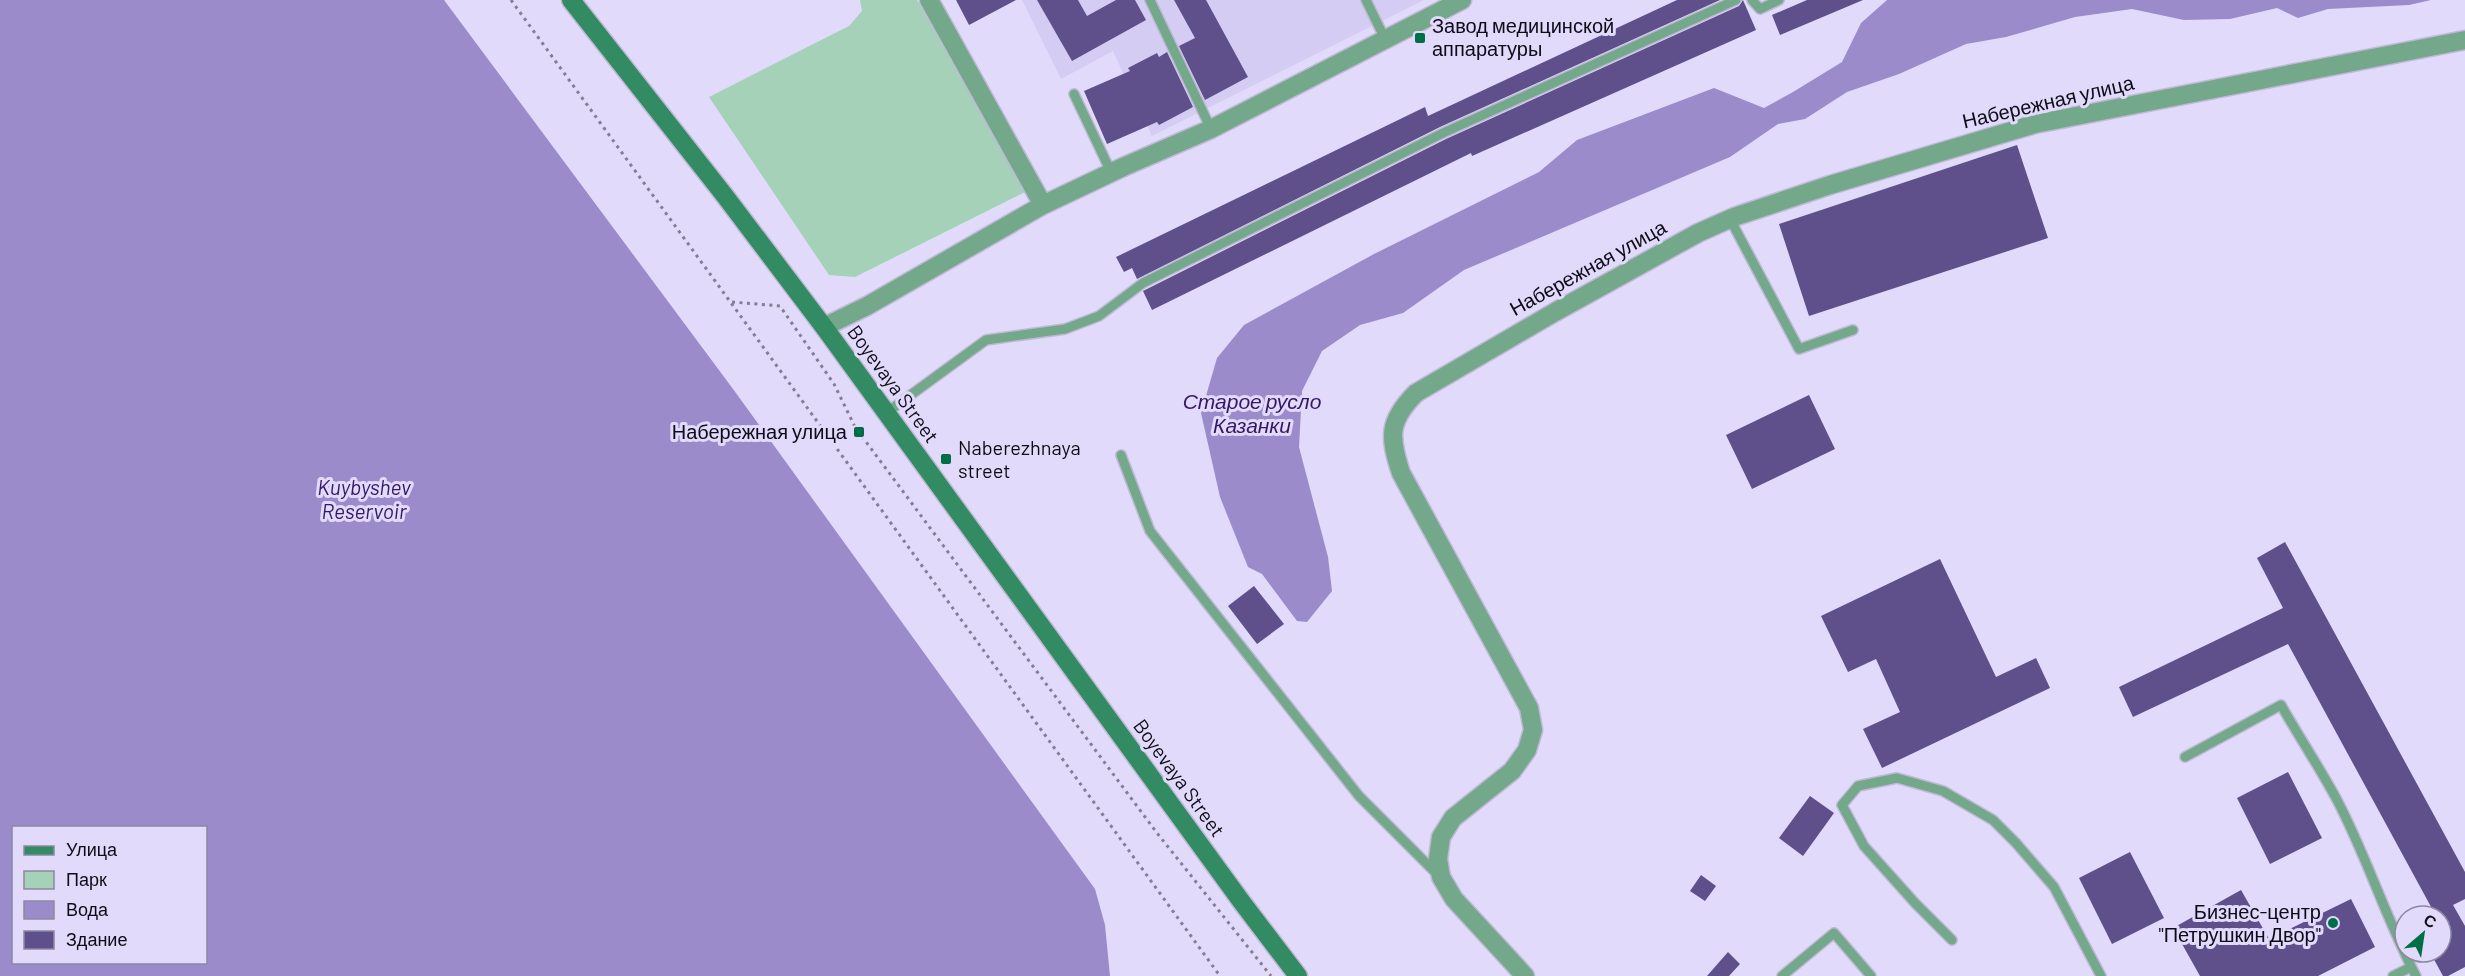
<svg xmlns="http://www.w3.org/2000/svg" width="2465" height="976" viewBox="0 0 2465 976" font-family="Barlow,sans-serif">
  <rect width="100%" height="100%" fill="#e1dafb"/>
  <!-- built -->
  <path fill="#d5ccf4" d="M1022,0H1424L1152,136L1113,51L1061,79Z"/>
  <!-- green -->
  <path fill="#a4d1b8" d="M860,0H917L1025,192L855,277L829,275L709,97L849,26L862,11Z"/>
  <!-- water -->
  <path fill="#9b8bcb" fill-rule="evenodd" d="M0,0H444L733,389L1095,889L1105,925L1110,976H0ZM14,828H206V962H14Z
    M1887,0H2431L2409,5L2328,9L2298,18L2277,8L2230,19L2184,20L2132,9L2075,17L2006,37L1966,44L1899,74L1847,92L1805,119L1778,124L1730,157L1464,270L1403,313L1360,325L1322,351L1302,391L1299,447L1328,557L1332,591L1307,622L1297,621L1262,574L1248,567L1220,497L1201,413L1217,358L1244,325L1374,254L1539,172L1577,140L1714,88L1764,108L1793,92L1842,62L1861,23Z"/>
  <!-- building -->
  <path fill="#5f4f8a" d="M956,0H1016L969,25Z
    M1037,0H1078L1087,16L1116,0H1135L1146,20L1072,61Z
    M1174,0H1206L1248,77L1205,100L1179,46L1195,38Z
    M1677,0H1720L1440,127L1137,279L1132,268L1124,272L1116,257L1425,107L1428,116Z
    M1743,0L1756,30L1472,156L1471,153L1152,310L1143,291L1147,289L1446,139L1739,6Z
    M1807,0H1863L1780,35L1772,15Z
    M1167,52L1193,107L1159,125L1157,122L1107,144L1084,91L1130,71L1128,68L1157,53L1159,57Z
    M2017,145L2048,238L1809,316L1779,224Z
    M1809,395L1835,449L1752,489L1726,435Z
    M2285,542L2465,872V899L2453,905L2465,926V967L2448,976H2443L2430,952H2441V916H2436L2288,644L2133,717L2119,687L2283,608L2257,558Z
    M1940,559L1996,677L2036,658L2050,688L1882,768L1863,729L1900,712L1876,659L1848,672L1821,616Z
    M1254,586L1284,624L1257,644L1228,606Z
    M2288,772L2322,838L2270,864L2237,798Z
    M1810,796L1834,813L1803,856L1779,838Z
    M2130,852L2164,918L2112,944L2079,878Z
    M1701,875L1716,886L1705,901L1690,891Z
    M2241,890L2269,939L2351,899L2375,947L2318,976H2200L2173,928Z
    M1728,952L1740,964L1729,976H1707Z"/>
  <g fill="none" stroke-linecap="round" stroke-linejoin="round">
    <!-- service casing -->
    <g stroke="#bfb9d6" stroke-width="12">
      <path id="service" d="M1150,0L1211,129
        M1366,0L1385,39
        M1752,0L1760,9L1779,0
        M1074,94L1111,172
        M1730,219L1799,349L1853,330
        M886,413L986,340L1065,329L1099,316L1143,283L1443,133L1736,0
        M1121,455L1150,531L1359,796L1439,876
        M2185,757L2281,705C2299,737 2320,768 2337,800C2367,857 2386,919 2416,976
        M1952,940L1915,903L1864,846L1842,805L1858,786L1897,778L1943,791L1993,820L2016,843L2054,887L2101,976
        M1782,976L1834,933L1871,976
        M2393,976L2411,967"/>
    </g>
    <!-- minor casing -->
    <g stroke="#bfb9d6" stroke-width="21">
      <path id="minor" d="M929,0L1043,205
        M824,327L867,306L1043,205L1123,167L1211,129L1462,0
        M1525,976L1454,899L1441,877L1438,859L1441,837L1453,818L1512,771L1527,750L1533,730L1529,708L1401,473C1389,437 1388,421 1416,393L1555,312L1698,233L1734,217L1830,185L2035,124L2465,40"/>
    </g>
    <!-- secondary casing -->
    <g stroke="#bfb9d6" stroke-width="21">
      <path id="secondary" d="M571,0L725,196L824,327L1241,901L1298,976"/>
    </g>
    <!-- path -->
    <path stroke="#827e94" stroke-width="3" stroke-dasharray="3 4.5" stroke-linecap="butt" d="M511,0L1220,976
      M732,302L780,306L834,384L855,427L1157,833L1271,976"/>
    <!-- service -->
    <use href="#service" stroke="#73a88b" stroke-width="9"/>
    <!-- minor -->
    <use href="#minor" stroke="#73a88b" stroke-width="18"/>
    <!-- secondary -->
    <use href="#secondary" stroke="#338b63" stroke-width="18"/>
  </g>
  <!-- markers -->
  <g fill="#006f48" stroke="#e1dafb" stroke-width="2">
    <rect x="1414" y="32" width="12" height="12" rx="3"/>
    <rect x="853" y="426" width="12" height="12" rx="3"/>
    <rect x="940" y="453" width="12" height="12" rx="3"/>
    <circle cx="2333" cy="923" r="6"/>
  </g>
  <g text-anchor="middle" stroke-width="6" stroke-linejoin="round" paint-order="stroke">
    <!-- poi labels -->
    <g font-size="20" fill="#0e0c16" stroke="#e1dafb" text-anchor="start">
      <text x="1432" y="33">Завод медицинской<tspan x="1432" dy="23">аппаратуры</tspan></text>
      <text x="847" y="439" text-anchor="end">Набережная улица</text>
      <text x="958" y="455">Naberezhnaya<tspan x="958" dy="23">street</tspan></text>
      <text x="2321" y="919" text-anchor="end">Бизнес-центр<tspan x="2321" dy="23">"Петрушкин Двор"</tspan></text>
    </g>
    <!-- street labels -->
    <g font-size="20" fill="#0e0c16" stroke="#e1dafb">
      <text transform="translate(2048 102) rotate(-13)" y="7">Набережная улица</text>
      <text transform="translate(1588 268) rotate(-29)" y="7">Набережная улица</text>
      <text transform="translate(893 384) rotate(54)" y="7">Boyevaya Street</text>
      <text transform="translate(1179 778) rotate(54)" y="7">Boyevaya Street</text>
    </g>
    <!-- water labels -->
    <g font-size="21" font-style="italic" fill="#351864" stroke="#e1dafb">
      <text x="1252" y="409">Старое русло<tspan x="1252" dy="24">Казанки</tspan></text>
      <text x="364" y="495">Kuybyshev<tspan x="364" dy="24">Reservoir</tspan></text>
    </g>
  </g>
  <!-- legend -->
  <rect x="12" y="826" width="195" height="138" fill="#e1dafb" stroke="#8d889f" stroke-width="1.5"/>
  <rect x="24" y="846" width="30" height="9" fill="#338b63" stroke="#8d889f" stroke-width="1.5"/>
  <text x="66" y="856" font-size="18" fill="#0e0c16">Улица</text>
  <rect x="24" y="871" width="30" height="18" fill="#a4d1b8" stroke="#8d889f" stroke-width="1.5"/>
  <text x="66" y="886" font-size="18" fill="#0e0c16">Парк</text>
  <rect x="24" y="901" width="30" height="18" fill="#9b8bcb" stroke="#8d889f" stroke-width="1.5"/>
  <text x="66" y="916" font-size="18" fill="#0e0c16">Вода</text>
  <rect x="24" y="931" width="30" height="18" fill="#5f4f8a" stroke="#8d889f" stroke-width="1.5"/>
  <text x="66" y="946" font-size="18" fill="#0e0c16">Здание</text>
  <!-- north arrow -->
  <g transform="translate(2423 934) rotate(29)"><circle r="28" fill="#e1dafb" stroke="#8d889f" stroke-width="1.5"/>
  <path d="M0-4.5L10 22L0 15L-10 22Z" fill="#006f48"/>
  <text y="-9" font-size="16" font-weight="bold" text-anchor="middle" fill="#0e0c16">С</text>
  </g>
</svg>
